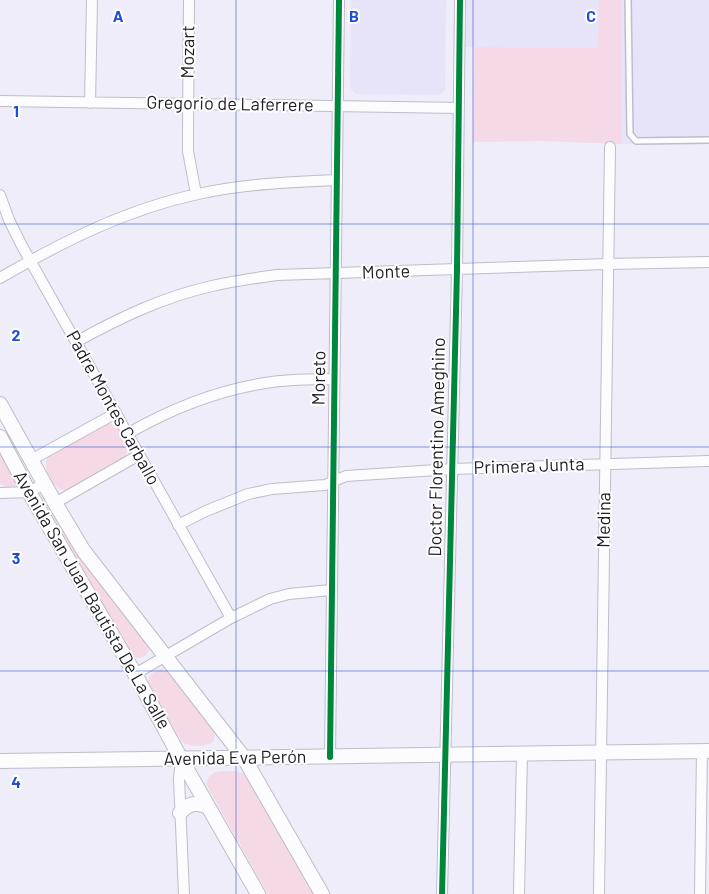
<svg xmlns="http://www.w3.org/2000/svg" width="709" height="894" viewBox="0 0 709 894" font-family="Barlow,sans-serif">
  <rect width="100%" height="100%" fill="#eeedf9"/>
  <!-- built -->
  <path fill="#e7e4f9" d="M351,0H446L445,90L439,95L355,94L350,88Z
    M466,0H709V144H622V48L465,47Z"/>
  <!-- green -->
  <path fill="#f5d9e7" d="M599,0H622V144L540,141L473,142L474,47L598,48Z
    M107,423C120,424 131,445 126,456L69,490C55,494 42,469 47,458Z
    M0,455L3,456L17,483L16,486L6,487L0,484Z
    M44,497L80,557L149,647C149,654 144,658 137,658L132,655L43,499Z
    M159,669L169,671L213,729L215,734L213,742C204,747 190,747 182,742L148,683L150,675Z
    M235,771L245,774L314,894H268L206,784C209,769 223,771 235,771Z"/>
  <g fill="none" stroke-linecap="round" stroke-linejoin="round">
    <!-- lane casing -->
    <g stroke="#bebdc8" stroke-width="8">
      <path id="lane" d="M628,0L630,134L636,141L709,140"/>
    </g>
    <!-- street casing -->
    <g stroke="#bebdc8" stroke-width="12">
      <path id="street" d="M189,0L188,131V151L196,194
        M0,101L459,108
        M90,103L92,0
        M0,195L9,220L22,246L231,618
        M0,278C62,242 127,209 198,194C244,184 290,182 337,180
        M76,342C119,318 163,297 212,286C233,281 255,278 277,275L607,264L709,262
        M127,434C172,408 220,389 272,382C293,379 314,379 334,379
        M31,460L116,413
        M0,493L29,492L44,484
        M55,503L139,455
        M178,525L206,511L248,494L272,489L325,485L346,476L452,469L709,461
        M135,674L231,618L270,599L289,594L331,590
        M330,757L339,0
        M181,759L179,779L184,894
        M442,894L457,270L460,0
        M519,894L522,754
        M599,894L610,147
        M700,894L702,751"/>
    </g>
    <!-- secondary casing -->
    <g stroke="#bebdc8" stroke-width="16">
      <path id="secondary" d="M0,404L55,503L83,550L244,758L322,894
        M0,437L29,492L135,674L181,759L258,894
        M0,761L709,751
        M180,813C188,803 196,802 208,807"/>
    </g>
    <!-- lane -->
    <use href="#lane" stroke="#fcfcfe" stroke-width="5"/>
    <!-- street -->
    <use href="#street" stroke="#fcfcfe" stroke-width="10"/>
    <!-- secondary -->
    <use href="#secondary" stroke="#fcfcfe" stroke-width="14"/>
    <!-- cycleway casing -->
    <g stroke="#fff" stroke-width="9">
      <path id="cycleway" d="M330,757L339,0
        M442,894L457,270L460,0"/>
    </g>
    <!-- cycleway -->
    <use href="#cycleway" stroke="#00873e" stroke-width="6"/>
  </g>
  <!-- grid -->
  <path fill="none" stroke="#1d4ed8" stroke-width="1" stroke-opacity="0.55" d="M236,0V894M473,0V894M0,224H709M0,447H709M0,671H709"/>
  <g text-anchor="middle" stroke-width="4" stroke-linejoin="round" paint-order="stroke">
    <!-- street labels -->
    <g font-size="18" fill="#1e1c26" stroke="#fff">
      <text transform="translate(188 52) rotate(-89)" y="6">Mozart</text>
      <text transform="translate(230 104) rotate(1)" y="6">Gregorio de Laferrere</text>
      <text transform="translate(386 272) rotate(-2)" y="6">Monte</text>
      <text transform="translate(319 378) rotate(-89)" y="6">Moreto</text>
      <text transform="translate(113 408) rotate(61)" y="6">Padre Montes Carballo</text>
      <text transform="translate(437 447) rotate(-89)" y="6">Doctor Florentino Ameghino</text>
      <text transform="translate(529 466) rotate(-2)" y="6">Primera Junta</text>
      <text transform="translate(604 520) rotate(-89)" y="6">Medina</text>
      <text transform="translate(92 600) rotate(60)" y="6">Avenida San Juan Bautista De La Salle</text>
      <text transform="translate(235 758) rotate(-1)" y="6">Avenida Eva Perón</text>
    </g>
  </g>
  <g font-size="16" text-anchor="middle" font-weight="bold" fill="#1d4ed8" stroke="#fff" stroke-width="4" stroke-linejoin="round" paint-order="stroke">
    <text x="118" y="22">A</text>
    <text x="354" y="22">B</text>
    <text x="591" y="22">C</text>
    <text x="16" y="117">1</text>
    <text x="16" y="341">2</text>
    <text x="16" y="564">3</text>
    <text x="16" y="788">4</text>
  </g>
</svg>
